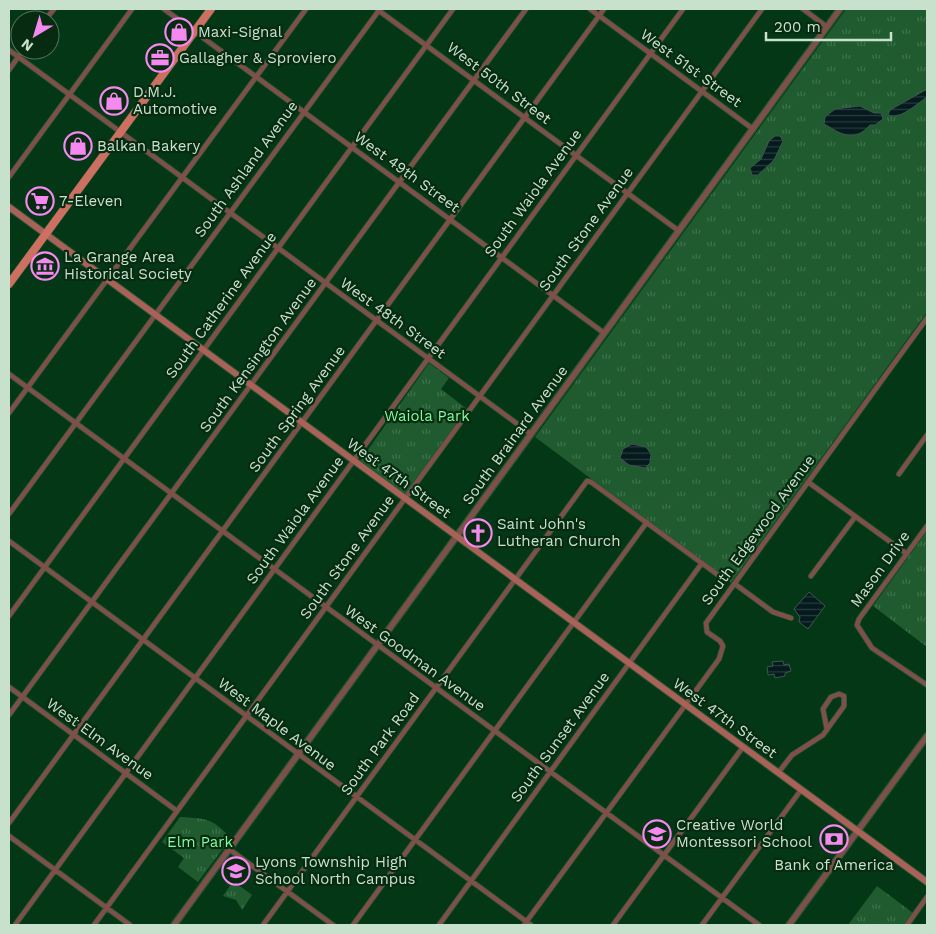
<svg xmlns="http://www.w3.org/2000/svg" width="936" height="934" viewBox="0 0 936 934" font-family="'Work Sans',sans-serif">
  <defs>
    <pattern id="grass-tufts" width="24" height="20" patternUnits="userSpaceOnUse" patternTransform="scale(1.25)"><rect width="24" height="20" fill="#1f5b2f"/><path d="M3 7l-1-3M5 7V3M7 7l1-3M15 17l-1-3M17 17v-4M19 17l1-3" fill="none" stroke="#3e724c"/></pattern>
    <pattern id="water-rules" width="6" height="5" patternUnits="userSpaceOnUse" patternTransform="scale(1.25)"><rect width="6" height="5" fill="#051a1d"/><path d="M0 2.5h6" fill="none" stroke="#283b3d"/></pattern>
  </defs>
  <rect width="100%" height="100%" fill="#043715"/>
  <!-- grass -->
  <path fill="url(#grass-tufts)" d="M846,9H927V312L731,583L535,437Z
    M429,363L449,378L441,389L467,409L405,495L360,461Z
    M927,531V647L873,606Z
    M180,817C207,819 211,817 231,838L198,882L178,867L184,858L162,842Z
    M233,881L252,895L242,910L236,900L223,896Z
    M877,886L913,913L905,925H848Z"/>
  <!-- water -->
  <path fill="url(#water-rules)" stroke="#405652" d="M927,89V97C918,103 899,121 888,115L890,110Z
    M860,106L874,113H881L883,119L875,125H870C853,144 840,133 824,124L825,117L835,109Z
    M775,136H780L783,141L774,160L758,175H752L750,168L761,159L769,141Z
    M632,444L646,447L651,454L650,463L645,468L629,465L620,458L623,449Z
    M809,592L825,606L808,629L799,622L800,617L794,609Z
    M783,661L784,665L789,664L791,671L785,673V676L775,678L774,674L768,675L767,667L773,666L772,662Z"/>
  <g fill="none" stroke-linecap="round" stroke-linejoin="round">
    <!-- minor casing -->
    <g stroke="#275636" stroke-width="6">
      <path id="minor" d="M164,9L604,333
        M590,9L753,129
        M803,9L827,27
        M378,10L679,231
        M45,20L54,9
        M9,50L531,434
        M9,70L23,50
        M9,177L132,9
        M9,374L759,925
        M9,413L306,9
        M899,474L927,435
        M808,482L907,554
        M9,514L380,9
        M927,526L859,619L857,625L872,648L927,685
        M9,541L531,925
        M811,576L855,517
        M735,584L773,612L791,618
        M9,616L453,9
        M9,687L177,811
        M9,715L526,9
        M778,773L792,755L823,735L844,706V696L839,694L831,697L823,709L827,730
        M9,823L604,9
        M9,836L130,925
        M229,849L333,925
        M15,925L683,9
        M94,925L762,9
        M263,925L587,481L591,482L725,580
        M353,925L647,522
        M439,925L702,563
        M524,925L719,659L723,646L720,641L707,632L706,623L927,318
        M613,925L743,747
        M702,925L801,790
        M907,925L927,897"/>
    </g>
    <!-- tertiary casing -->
    <g stroke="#275636" stroke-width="8">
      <path id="tertiary" d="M174,925L840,9
        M789,925L927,736"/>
    </g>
    <!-- secondary casing -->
    <g stroke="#275636" stroke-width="8">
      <path id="secondary" d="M9,207L927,882"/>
    </g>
    <!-- primary casing -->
    <g stroke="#275636" stroke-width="9">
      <path id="primary" d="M9,284L211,9"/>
    </g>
    <!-- minor -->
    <use href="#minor" stroke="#7e5049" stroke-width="4.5"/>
    <!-- tertiary -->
    <use href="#tertiary" stroke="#7e5049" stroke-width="5.5"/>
    <!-- secondary -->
    <use href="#secondary" stroke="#aa6258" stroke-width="6"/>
    <!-- primary -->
    <use href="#primary" stroke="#cd7062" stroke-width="8"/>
  </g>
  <!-- icons -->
  <defs>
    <g id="shop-ring" transform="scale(1.4375)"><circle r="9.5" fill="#062b11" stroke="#f589ef" stroke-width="1.5"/><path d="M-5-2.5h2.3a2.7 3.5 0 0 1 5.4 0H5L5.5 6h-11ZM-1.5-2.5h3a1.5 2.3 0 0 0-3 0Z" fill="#f589ef"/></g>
    <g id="office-ring" transform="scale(1.4375)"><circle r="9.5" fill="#062b11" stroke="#f589ef" stroke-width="1.5"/><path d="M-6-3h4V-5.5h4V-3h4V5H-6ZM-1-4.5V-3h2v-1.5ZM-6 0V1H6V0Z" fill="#f589ef"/></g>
    <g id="supermarket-ring" transform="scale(1.4375)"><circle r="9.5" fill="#062b11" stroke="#f589ef" stroke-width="1.5"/><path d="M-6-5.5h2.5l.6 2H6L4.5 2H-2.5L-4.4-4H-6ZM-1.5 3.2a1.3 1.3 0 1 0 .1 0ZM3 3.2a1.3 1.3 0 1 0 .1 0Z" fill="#f589ef"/></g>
    <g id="museum-ring" transform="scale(1.4375)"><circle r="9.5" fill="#062b11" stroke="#f589ef" stroke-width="1.5"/><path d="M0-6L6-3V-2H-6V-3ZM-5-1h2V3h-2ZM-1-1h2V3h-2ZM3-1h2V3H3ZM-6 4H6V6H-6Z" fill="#f589ef"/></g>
    <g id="church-ring" transform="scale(1.4375)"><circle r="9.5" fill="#062b11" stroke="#f589ef" stroke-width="1.5"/><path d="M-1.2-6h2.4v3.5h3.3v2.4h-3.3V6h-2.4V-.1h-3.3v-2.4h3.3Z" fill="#f589ef"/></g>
    <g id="school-ring" transform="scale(1.4375)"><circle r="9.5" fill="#062b11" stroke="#f589ef" stroke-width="1.5"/><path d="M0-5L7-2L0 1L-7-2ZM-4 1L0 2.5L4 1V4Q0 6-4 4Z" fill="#f589ef"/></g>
    <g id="bank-ring" transform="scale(1.4375)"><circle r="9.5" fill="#062b11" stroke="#f589ef" stroke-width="1.5"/><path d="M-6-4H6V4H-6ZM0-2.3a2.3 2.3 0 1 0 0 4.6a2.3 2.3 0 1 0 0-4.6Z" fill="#f589ef"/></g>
  </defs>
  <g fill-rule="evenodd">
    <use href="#shop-ring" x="179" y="32"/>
    <use href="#office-ring" x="160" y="58"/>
    <use href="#shop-ring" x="114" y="101"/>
    <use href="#shop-ring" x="78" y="146"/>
    <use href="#supermarket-ring" x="40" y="201"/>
    <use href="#museum-ring" x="45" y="266"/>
    <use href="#church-ring" x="478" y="533"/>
    <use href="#school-ring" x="657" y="834"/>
    <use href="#bank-ring" x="834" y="839"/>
    <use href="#school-ring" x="236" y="871"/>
  </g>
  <g text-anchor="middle" stroke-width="4.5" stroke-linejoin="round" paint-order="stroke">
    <!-- poi labels -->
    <g font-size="15" fill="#c8e1cc" stroke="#062b11" text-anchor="start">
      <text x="198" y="37">Maxi-Signal</text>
      <text x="179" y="63">Gallagher &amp; Sproviero</text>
      <text x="133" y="97">D.M.J.<tspan x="133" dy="17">Automotive</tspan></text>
      <text x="97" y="151">Balkan Bakery</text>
      <text x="59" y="206">7-Eleven</text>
      <text x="64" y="262">La Grange Area<tspan x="64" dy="17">Historical Society</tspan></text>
      <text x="497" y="529">Saint John's<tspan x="497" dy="17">Lutheran Church</tspan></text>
      <text x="676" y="830">Creative World<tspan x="676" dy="17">Montessori School</tspan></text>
      <text x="255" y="867">Lyons Township High<tspan x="255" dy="17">School North Campus</tspan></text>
      <text x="834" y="870" text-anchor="middle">Bank of America</text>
    </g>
    <!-- street labels -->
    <g font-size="15" fill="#c8e1cc" stroke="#062b11">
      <text transform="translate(691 68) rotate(36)" y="5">West 51st Street</text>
      <text transform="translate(499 83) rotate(37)" y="5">West 50th Street</text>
      <text transform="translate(246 169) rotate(-54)" y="5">South Ashland Avenue</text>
      <text transform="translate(407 172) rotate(36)" y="5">West 49th Street</text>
      <text transform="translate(533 193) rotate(-54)" y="5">South Waiola Avenue</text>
      <text transform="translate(586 229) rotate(-54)" y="5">South Stone Avenue</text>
      <text transform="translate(221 305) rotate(-54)" y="5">South Catherine Avenue</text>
      <text transform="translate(393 318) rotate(36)" y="5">West 48th Street</text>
      <text transform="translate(258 355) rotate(-54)" y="5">South Kensington Avenue</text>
      <text transform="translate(297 409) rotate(-54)" y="5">South Spring Avenue</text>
      <text transform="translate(515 435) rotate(-54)" y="5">South Brainard Avenue</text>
      <text transform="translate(399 478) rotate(36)" y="5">West 47th Street</text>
      <text transform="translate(295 520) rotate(-54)" y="5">South Waiola Avenue</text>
      <text transform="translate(758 530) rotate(-54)" y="5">South Edgewood Avenue</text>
      <text transform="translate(347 557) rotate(-54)" y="5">South Stone Avenue</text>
      <text transform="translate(880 569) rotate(-54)" y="5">Mason Drive</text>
      <text transform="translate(415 658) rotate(36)" y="5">West Goodman Avenue</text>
      <text transform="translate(725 718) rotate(36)" y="5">West 47th Street</text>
      <text transform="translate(277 724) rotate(37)" y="5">West Maple Avenue</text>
      <text transform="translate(560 737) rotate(-54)" y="5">South Sunset Avenue</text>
      <text transform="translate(100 739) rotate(36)" y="5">West Elm Avenue</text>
      <text transform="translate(380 744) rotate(-54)" y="5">South Park Road</text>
    </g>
    <!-- park labels -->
    <g font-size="15" fill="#83fd9f" stroke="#062b11">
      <text x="427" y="421">Waiola Park</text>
      <text x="200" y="847">Elm Park</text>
    </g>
  </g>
  <!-- border -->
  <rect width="936" height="934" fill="none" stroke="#c8e1cc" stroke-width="20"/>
  <!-- north arrow -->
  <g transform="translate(35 35) rotate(218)"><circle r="24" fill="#062b11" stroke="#54745c"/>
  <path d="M0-4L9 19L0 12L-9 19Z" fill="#f589ef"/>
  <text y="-8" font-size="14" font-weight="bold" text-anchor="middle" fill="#c8e1cc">N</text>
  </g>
  <!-- scale -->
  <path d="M766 32v8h125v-8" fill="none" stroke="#c8e1cc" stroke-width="2.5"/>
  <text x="774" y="32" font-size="15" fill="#c8e1cc" stroke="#062b11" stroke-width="4" paint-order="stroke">200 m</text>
</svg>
